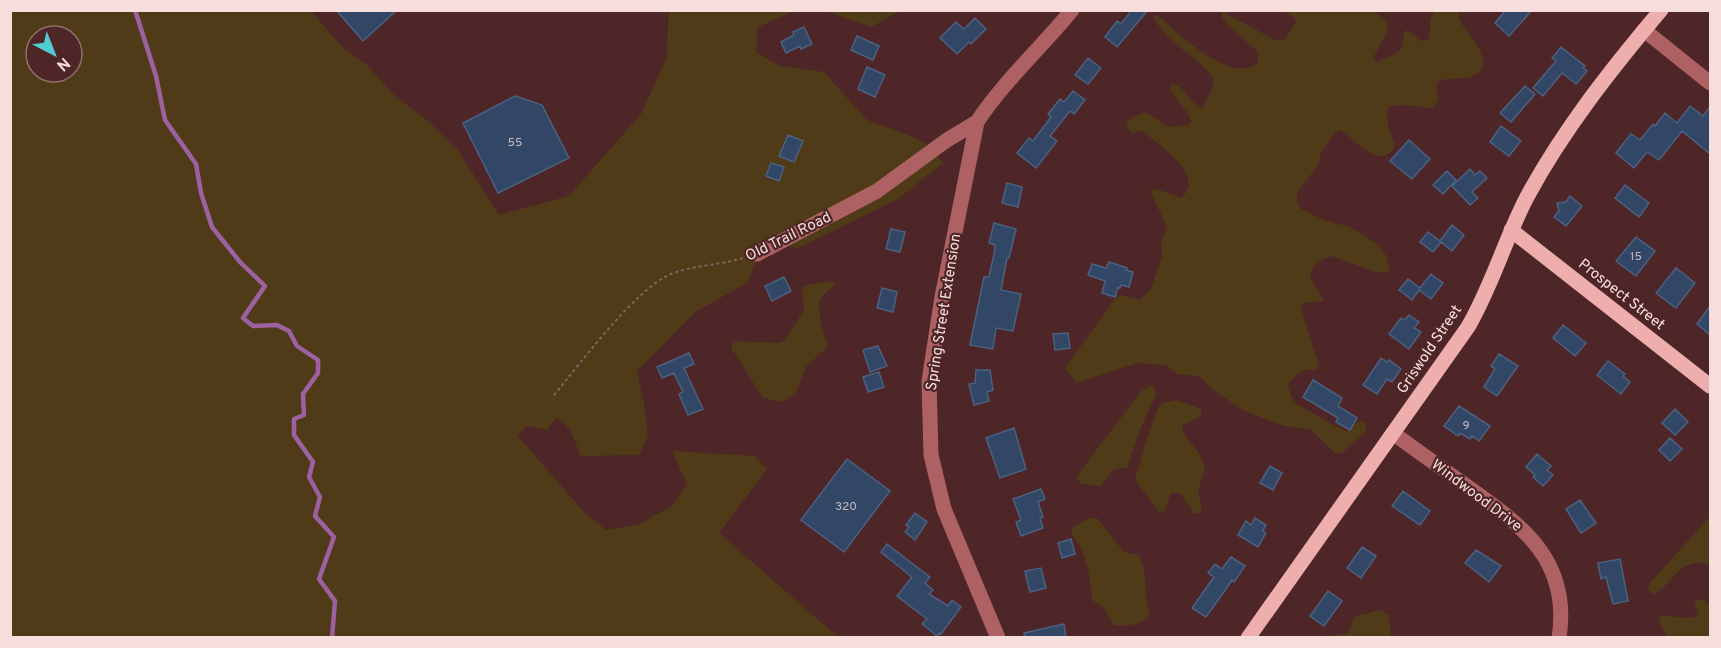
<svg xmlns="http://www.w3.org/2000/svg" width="1721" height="648" viewBox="0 0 1721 648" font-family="Overpass,sans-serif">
  <rect width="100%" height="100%" fill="#4e2627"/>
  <!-- green -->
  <path fill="#4f3b18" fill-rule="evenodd" d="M10,11H311L342,47L367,65L396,97L427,120L458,150L499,215L569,196L641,114L666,59L669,11H793L758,27L756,52L780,66L824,72L867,120L906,134L925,143L943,163L898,199L798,248L765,241L747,283L695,312L637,371L644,404L648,436L639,455L580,456C575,440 572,426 556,418L547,430L527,426L518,436L584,512L606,530L640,524L673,505L687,484L672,451L755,456L767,469L719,533L838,637H11ZM36,36H72V72H36Z
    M826,11H900L871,27Z
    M1225,11L1232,17L1277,41L1285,39L1296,22L1295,18L1284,11H1373L1385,19L1388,30L1373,58L1377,63C1396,50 1401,60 1404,33L1407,30L1421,41L1428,40C1433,28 1426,22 1435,11H1459C1459,15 1459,20 1462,24C1469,36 1499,65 1472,76C1462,80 1450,77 1439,81L1436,86L1439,100L1432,108L1406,105L1390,106C1382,117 1392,135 1395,147C1380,170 1358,143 1344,132L1339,130L1334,134L1321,153L1318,165L1297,193V200L1301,209L1324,220L1350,227L1379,245L1387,257L1390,271L1387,273L1375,272L1332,256C1322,259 1311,265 1310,277L1324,301L1303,303L1301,308L1319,367L1316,370C1303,368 1296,374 1288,384C1290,391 1290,397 1295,402C1299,406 1343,431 1347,431L1356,423L1362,421L1366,425V431L1342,453H1335L1310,429L1284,426L1242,410L1212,389L1199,376L1177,374L1166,365L1138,363L1079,382H1076L1065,368L1114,300L1120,295L1140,300L1151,289L1162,256L1161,242L1167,227L1150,191L1157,189L1181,198C1208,175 1156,143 1141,130L1133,133L1127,128L1126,123L1132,117L1146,112L1168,127L1188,125L1191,122L1190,117L1170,89L1171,85L1174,84C1187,90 1191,104 1202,109L1212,89L1214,80C1199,53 1166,47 1153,15H1157C1178,33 1230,85 1258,63V52L1226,23L1222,17V12Z
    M834,281L835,283C832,289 825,292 822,297C814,308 824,333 828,344L827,347L806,367L796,392L783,402L763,398L732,349V344L735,341L780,343L785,340L804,310L802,288L806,285Z
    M1152,385L1155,388L1156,394L1139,432L1128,466L1126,468L1114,469L1101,486L1081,484L1076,477L1142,390Z
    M1176,400L1201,409V416L1183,425L1182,431L1200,455L1205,468L1198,491L1202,509L1200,513L1195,514L1180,493H1171L1164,512L1160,513L1135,480L1145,444L1159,406L1163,403Z
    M1710,516V565C1680,556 1676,581 1655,594L1650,592L1647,587L1652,581Z
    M1090,518H1097L1124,552L1139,555C1148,573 1143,595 1150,614C1143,625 1126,627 1114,625L1103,607L1092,600C1090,575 1087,553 1071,533L1073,527Z
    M1703,599L1710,606V637H1668L1658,621L1662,615L1684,618L1696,617L1699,614L1694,603L1696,600Z
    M1380,610L1389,615L1391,637H1323L1349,633L1353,619L1357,616Z"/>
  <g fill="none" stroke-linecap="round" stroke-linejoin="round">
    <!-- stream -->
    <path stroke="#9d61a2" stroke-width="4.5" d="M135,10L156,76L165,120L196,164L201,193L212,227L240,262L265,286L243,318L253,326L277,325L289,331L297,346L318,360V373L303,394L304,415L294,419V435L313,462L309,477L320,497L315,516L334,537L319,579L335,601L332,638"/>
  </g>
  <!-- building -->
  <path fill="#324766" stroke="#4c6182" stroke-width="1.5" d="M336,10H397L363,41Z
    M1132,10H1148L1117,47L1105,37L1117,21L1121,24Z
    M1506,10H1532L1509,36L1495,23Z
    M975,18L986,29L971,44L969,42L957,54L940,38L956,22L964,29Z
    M804,27L812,44L801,49L800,46L786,53L781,42L794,35L793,32Z
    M857,36L879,46L873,60L851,50Z
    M1561,47L1585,66L1583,68L1587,71L1576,84L1562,73L1543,96L1533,88L1556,61L1552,58Z
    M1088,58L1101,68L1088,84L1075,75Z
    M867,67L885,75L875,97L858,89Z
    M1525,86L1535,94L1511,122L1500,113Z
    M1073,91L1085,100L1074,114L1070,111L1050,136L1057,141L1036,168L1017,153L1029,138L1033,141L1051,117L1048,114L1060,99L1064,102Z
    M515,96L542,105L569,158L498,193L463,123Z
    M1690,106L1703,116L1710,107V154L1682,131L1659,160L1647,152L1634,168L1616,153L1631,134L1640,140L1653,124L1655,126L1665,113L1677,123Z
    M1501,126L1521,141L1509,156L1490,142Z
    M788,135L803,141L794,162L779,156Z
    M1409,140L1430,159L1412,179L1390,161Z
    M771,163L784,167L779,181L766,176Z
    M1470,169L1475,175L1480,171L1487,178L1472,192L1478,198L1470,205L1452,186Z
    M1447,171L1456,180L1443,194L1433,185Z
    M1007,183L1022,187L1018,207L1002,203Z
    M1625,185L1649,203L1639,217L1615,198Z
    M1570,196L1582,206L1566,226L1554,217L1559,211L1557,203L1566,202Z
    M994,223L1016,229L1009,258H1007L1001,290L1021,294L1013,331L996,328L993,349L970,345L984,277H989L994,254L995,245L989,243Z
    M1452,225L1464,235L1452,251L1441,242L1433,252L1420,242L1428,232L1440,241Z
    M891,229L905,232L900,252L886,249Z
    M1636,237L1655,251L1636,276L1616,261Z
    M1109,262L1127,268L1126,270L1133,272L1129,287L1121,285L1120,288L1118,287L1115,297L1102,293L1105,281L1088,275L1092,264L1106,268Z
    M1676,268L1695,283L1676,308L1656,293Z
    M1431,274L1443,283L1431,299L1419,290L1412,300L1399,290L1408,279L1420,288Z
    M784,277L791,291L772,301L765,286Z
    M882,288L897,292L893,312L877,308Z
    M1710,306V335L1697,324Z
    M1409,315L1419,322L1414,328L1421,332L1409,349L1389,334L1401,318L1405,320Z
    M1563,325L1586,343L1575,356L1553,338Z
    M1068,333L1070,348L1055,350L1053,334Z
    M878,346L887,366L870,372L863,350Z
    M689,353L694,364L684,368L703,409L688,415L679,394L683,392L674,373L662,378L657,367Z
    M1499,354L1518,366L1497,396L1484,387L1495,369L1491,366Z
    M1381,358L1387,362L1389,360L1401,369L1392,382L1387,379L1377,394L1363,385Z
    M1608,361L1625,374L1623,376L1630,382L1621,394L1597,375Z
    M976,370H990L993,390L987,392L989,401L974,405L969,384L975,383Z
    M879,372L884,387L868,392L863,377Z
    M1313,380L1342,398L1338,406L1357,418L1350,430L1336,422L1338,418L1303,397Z
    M1459,406L1490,426L1479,441L1472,436L1470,439L1460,433L1458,436L1444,426Z
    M1675,409L1688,422L1675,435L1662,423Z
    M1014,428L1026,469L1000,478L986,438Z
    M1670,438L1682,449L1670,461L1659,450Z
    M1537,454L1551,466L1547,470L1553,475L1543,486L1533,477L1535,475L1526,467Z
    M847,459L890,491L844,552L801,520Z
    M1270,466L1282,473L1273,490L1260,483Z
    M1041,489L1045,499L1038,502L1043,517L1040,518L1043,528L1021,536L1016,522L1021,520L1013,499Z
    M1403,491L1430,511L1420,525L1392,506Z
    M1580,500L1596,523L1581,533L1566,509Z
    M915,513L927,522L915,540L905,532L909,527L906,525Z
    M1255,518L1266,525L1263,531L1266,533L1258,547L1238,535L1246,521L1251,525Z
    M1071,539L1075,554L1062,558L1058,543Z
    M887,544L930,577L925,583L933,590L929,594L948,606L952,600L961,607L941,634L939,633L937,636L922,624L927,619L897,596L912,577L881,552Z
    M1362,547L1376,556L1361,578L1347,568Z
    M1476,550L1501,566L1489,582L1465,563Z
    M1231,557L1245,566L1234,582L1232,580L1226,589L1206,617L1192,608L1214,577L1208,573L1215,564L1222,569Z
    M1620,559L1628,601L1613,604L1606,577L1601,579L1598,563Z
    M1041,568L1046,588L1030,592L1025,571Z
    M1328,591L1342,601L1324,626L1310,616Z
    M1064,624L1066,638H1025L1024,633Z"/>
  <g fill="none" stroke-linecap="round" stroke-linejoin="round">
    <!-- path -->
    <path stroke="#866363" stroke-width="2" stroke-dasharray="3 3" stroke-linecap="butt" d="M554,395C580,364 636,288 671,274C694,265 720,265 743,258"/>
    <!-- minor -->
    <path stroke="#ad6163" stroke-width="15" d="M1644,30L1710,83
      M757,254L877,191L947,140L977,122
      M1393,433C1417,451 1443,469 1468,487C1523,526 1571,561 1559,638
      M998,638L944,509L931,455L929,381L942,297L977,122C1004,81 1041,48 1072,10"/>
    <!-- major -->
    <path stroke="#eeaeae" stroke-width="15" d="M1511,230L1710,386
      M1248,638L1468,327C1492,286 1505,239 1527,197C1563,130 1612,68 1661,10"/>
  </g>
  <g text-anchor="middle" stroke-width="4.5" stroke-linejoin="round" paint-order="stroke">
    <!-- number labels -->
    <g font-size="12" fill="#c6b8bf">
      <text x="515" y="146">55</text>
      <text x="1636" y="260">15</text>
      <text x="1466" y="429">9</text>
      <text x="846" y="510">320</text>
    </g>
    <!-- street labels -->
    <g font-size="15" fill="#f8dddd" stroke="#4e2627">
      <text transform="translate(788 236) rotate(-26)" y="5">Old Trail Road</text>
      <text transform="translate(1622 294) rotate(38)" y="5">Prospect Street</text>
      <text transform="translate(943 312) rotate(-81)" y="5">Spring Street Extension</text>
      <text transform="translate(1429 349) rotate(-56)" y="5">Griswold Street</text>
      <text transform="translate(1477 495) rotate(37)" y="5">Windwood Drive</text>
    </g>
  </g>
  <!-- border -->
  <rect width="1721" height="648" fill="none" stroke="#f8dddd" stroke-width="24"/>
  <!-- north arrow -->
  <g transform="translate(54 54) rotate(138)"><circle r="28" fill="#4e2627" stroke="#926f70" stroke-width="1.5"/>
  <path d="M0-4.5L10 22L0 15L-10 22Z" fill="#51ccd2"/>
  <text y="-9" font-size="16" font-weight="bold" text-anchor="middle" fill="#f8dddd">N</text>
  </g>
</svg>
